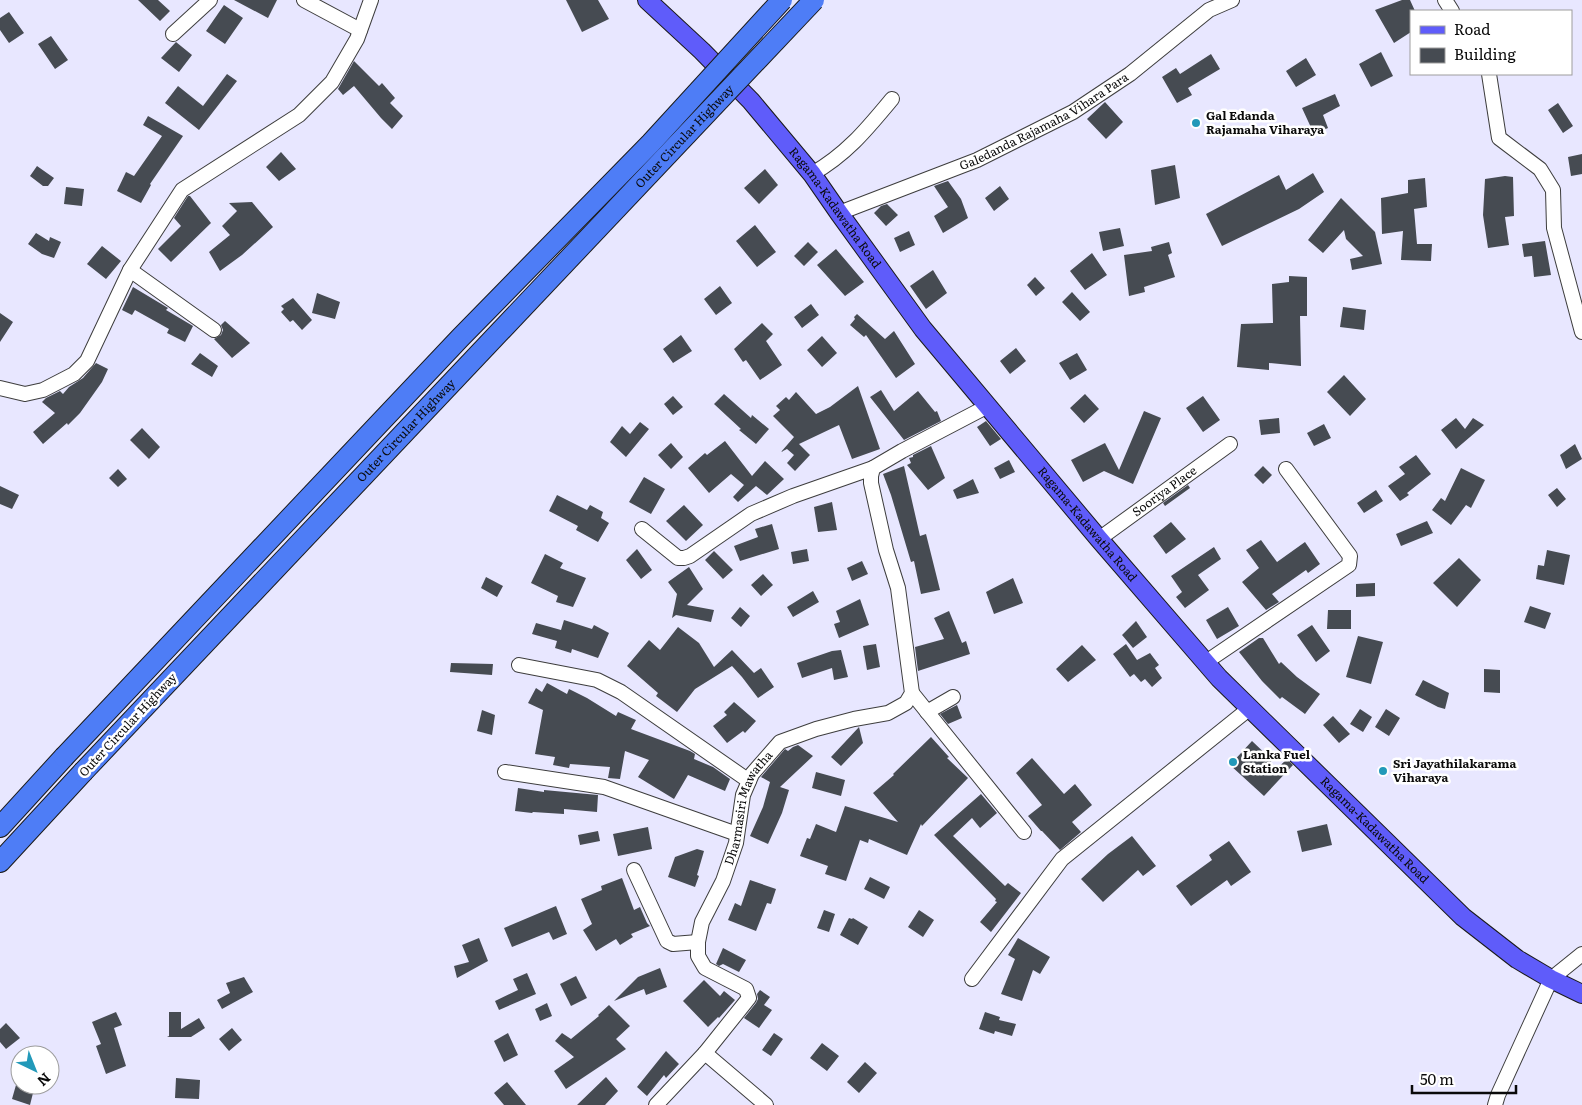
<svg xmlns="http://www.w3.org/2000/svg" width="1582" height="1105" viewBox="0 0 1582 1105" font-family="Literata,serif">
  <rect width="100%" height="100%" fill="#e8e7ff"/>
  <!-- building -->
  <path fill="#464b52" d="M138,0H158L170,11L160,21Z
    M234,0H277L268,18Z
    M566,0H598L609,19L582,32Z
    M1402,0H1410L1415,11H1411V32L1394,43L1375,10Z
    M224,5L243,18L225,44L206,31Z
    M9,12L24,33L9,43L0,30V18Z
    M51,36L68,60L55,69L38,44Z
    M176,42L192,55L179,72L161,58Z
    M1381,52L1393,76L1371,87L1359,64Z
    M1211,54L1220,69L1188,88L1192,95L1177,103L1162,77L1176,68L1180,74Z
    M1306,58L1316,75L1296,87L1286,71Z
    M354,61L379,86L382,83L395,98L390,103L403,116L392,129L381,118L354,86L343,95L338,89Z
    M227,74L237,81L199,130L165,103L178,86L203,106Z
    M1335,94L1340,106L1323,115L1328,128L1314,134L1302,108Z
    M1105,102L1123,122L1106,139L1087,119Z
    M1558,103L1573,126L1563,133L1548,110Z
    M148,116L183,136L150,184L151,185L141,203L117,191L126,172L134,176L162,136L143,125Z
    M281,152L296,169L279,181L266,167Z
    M1582,154V174L1571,176L1568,157Z
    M1175,165L1180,198L1155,205L1151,170Z
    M37,166L54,178L48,186H43L30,176Z
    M765,169L778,185L759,204L744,188Z
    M1313,173L1324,192L1299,209L1222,246L1206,214L1279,175L1286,190Z
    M1505,176L1513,177L1514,216L1505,217L1509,245L1488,248L1483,215L1485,179Z
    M1425,178L1427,207L1414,209L1417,244H1432L1431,261L1401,260L1403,231L1382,234L1381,198L1408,193V180Z
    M948,181L961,199L968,218L943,233L934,216L948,207L934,186Z
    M1000,186L1009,199L994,211L985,198Z
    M66,187L84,189L82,206L64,204Z
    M188,196H190L211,223L171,262L158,249L181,226L174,218Z
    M1341,198L1375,232L1382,264L1352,270L1350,259L1363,256L1346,239L1344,230L1323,253L1308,240Z
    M252,202L273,227L242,255L220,271L209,252L230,235L222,226L237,211L229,203Z
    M887,204L898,215L886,226L874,213L881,206Z
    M755,225L776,252L757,267L736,241Z
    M1120,228L1124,246L1103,251L1099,232Z
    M909,231L915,245L900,252L894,238Z
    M36,233L49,241L50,237L61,242L54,258L42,254L28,244Z
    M1545,241L1551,275L1534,277L1532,256L1524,257L1522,244Z
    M808,242L818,252L804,266L794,256Z
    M1169,242L1172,253L1168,255L1175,277L1144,287L1145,292L1129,296L1124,255L1152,251L1151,247Z
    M102,246L121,261L106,279L87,264Z
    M836,249L864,282L845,296L817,265Z
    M1092,253L1107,275L1085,290L1070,271Z
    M933,270L947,293L926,309L910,286Z
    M1289,276L1307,277V316H1300L1301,366L1269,363V370L1237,367L1241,324L1273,323L1272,284L1289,282Z
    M1035,277L1045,288L1036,296L1027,285Z
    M720,286L732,303L716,315L704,299Z
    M133,287L168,308L166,310L193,326L185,342L167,333L169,329L135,310L132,315L122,310Z
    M1072,292L1090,312L1080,321L1062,302Z
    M317,293L340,302L335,319L312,313Z
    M293,298L312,320L302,330L293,320L290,322L281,312L284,309L281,306Z
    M811,304L819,315L802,328L794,317Z
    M1343,307L1366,310L1364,330L1340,327Z
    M0,313L13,322L0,342Z
    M857,314L885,339L894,331L915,364L896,378L866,335L864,337L850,325L855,319L854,317Z
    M225,321L250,343L232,358L214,339L221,335L223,330L221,325Z
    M762,323L773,334L766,341L782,365L760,380L746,360L743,362L734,349Z
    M681,335L692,351L673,363L663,349Z
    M822,336L837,353L822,367L807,350Z
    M1016,348L1026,361L1010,374L1000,361Z
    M200,353L218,366L212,377L191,364Z
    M1077,353L1087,370L1070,380L1059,363Z
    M96,363L108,369L102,382L80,413L68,425L67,423L43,444L33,432L55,413L42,402L46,398L60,391L63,394L69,387L83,378Z
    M1344,375L1366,399L1350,416L1327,392Z
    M858,386L880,449L852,459L839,425L799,444L810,455L795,471L787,463L794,455L787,449L781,452L794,437L773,416L780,410L776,406L786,397L789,400L796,392L816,414L830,407Z
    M881,390L894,411L918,391L935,412L937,411L941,421L904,440L870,397Z
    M724,394L751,418L752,415L769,429L756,444L739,430L741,429L714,404Z
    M1085,394L1099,409L1084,423L1070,408Z
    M673,396L683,407L673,415L664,404Z
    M1203,396L1220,420L1203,432L1186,408Z
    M1144,411L1161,418L1133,484L1104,471L1083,482L1071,460L1105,443L1119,470Z
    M1279,418L1280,433L1261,435L1259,420Z
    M1456,418L1465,429L1473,418L1484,425L1456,449L1441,430Z
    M986,421L1001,439L990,446L977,427Z
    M640,422L649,429L626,457L610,442L622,426L630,434Z
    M1324,424L1331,438L1314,446L1307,433Z
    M142,428L160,447L149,459L130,440Z
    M725,441L752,476L765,461L784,479L767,495L756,486L738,502L733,497L744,485L731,474L709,493L688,468L705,453L707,455Z
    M671,443L683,457L671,469L658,455Z
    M1575,444L1582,459L1566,469L1560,455Z
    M931,446L945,478L928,490L907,465L911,463L909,458L913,457V455Z
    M1416,455L1431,474L1407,493L1409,495L1400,501L1388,486L1405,474L1399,467Z
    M1009,460L1015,472L1000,479L994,468Z
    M904,466L920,536L926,534L940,590L921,594L914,561L911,562L891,495L883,474Z
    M1263,466L1272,475L1263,484L1254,475Z
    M1461,468L1485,480L1471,508L1466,505L1451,525L1432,510L1441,498L1445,501Z
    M118,469L127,479L118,487L109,478Z
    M644,477L665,489L651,514L629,502Z
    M973,479L979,493L957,499L953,490Z
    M1188,485L1190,488L1165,506L1163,503Z
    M0,486L19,495L12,509L0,504Z
    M1557,488L1566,499L1557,507L1548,495Z
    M1376,490L1383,501L1364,513L1357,503Z
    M557,495L587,510L590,505L603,512L601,518L609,523L598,542L576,530L578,526L549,511Z
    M832,502L837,530L818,532L814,507Z
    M684,505L703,525L686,541L666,521Z
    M1427,521L1433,533L1401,546L1396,534Z
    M1171,522L1186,539L1166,554L1153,536Z
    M772,524L779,549L740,561L734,546L758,537L755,529Z
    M1261,540L1277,562L1305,542L1320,564L1308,573L1306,570L1272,594L1279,602L1266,610L1242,582L1259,568L1246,550Z
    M1214,547L1221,559L1198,575L1209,590L1185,608L1176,597L1182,592L1171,576Z
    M637,549L652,570L641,579L626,560Z
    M807,549L809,561L793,564L791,552Z
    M1547,550L1570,555L1564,585L1536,579L1538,565L1544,566Z
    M714,551L733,570L723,579L705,560Z
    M545,554L563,563L560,568L586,578L573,607L556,602L558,596L531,583Z
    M1459,558L1481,580L1457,607L1433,583Z
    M862,561L868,574L852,581L847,568Z
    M689,567L703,589L687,605L714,610L711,622L676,615L672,618L677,594L668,582Z
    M763,574L773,585L761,596L751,585Z
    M486,577L503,586L497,597L481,588Z
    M1013,578L1023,603L994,614L986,592Z
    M1375,583V596L1356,597V584Z
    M813,591L819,602L793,617L787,607Z
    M860,599L869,625L839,638L834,624L840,622L836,611Z
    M1530,606L1551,613L1545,629L1524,622Z
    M740,607L750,616L741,627L731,618Z
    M1228,607L1239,626L1217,639L1206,620Z
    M1328,610H1351V629H1327Z
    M949,611L962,643L966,641L970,654L918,671L915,647L944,639L934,618Z
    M564,620L592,629L594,625L609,633L598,658L572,649L571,653L555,648L557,641L532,634L536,623L561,630Z
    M1136,621L1147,637L1133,648L1122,635Z
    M1312,625L1330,651L1316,662L1297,635Z
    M678,627L699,643L714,667L732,650L754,673L761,668L774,687L758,698L742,677L732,666L695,689L677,712L656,696L658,693L627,666L649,640L660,650Z
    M1358,636L1383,642L1371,684L1346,677Z
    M1259,638H1263L1279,664L1281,662L1297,677L1320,694L1305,714L1282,697L1280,699L1262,681L1239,652Z
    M876,644L880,667L867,670L863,646Z
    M1126,644L1137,660L1150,653L1159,665L1155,668L1162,678L1152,687L1145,679L1141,682L1134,674L1130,677L1113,654Z
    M1082,645L1096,660L1068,682L1056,669Z
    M841,650L848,677L834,680L832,668L802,678L797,663L832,651Z
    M451,663L493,664L492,675L450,672Z
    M1484,669L1500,670V693L1484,692Z
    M1423,680L1449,693L1445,709L1438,707L1415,695Z
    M547,683L567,694L569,689L587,698L616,716L618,712L636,720L631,729L690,751L695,754L694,759L713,767L730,779L725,791L688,775L674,799L638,777L649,760L625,751L620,779L608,778L610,767L570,764L569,768L553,765L555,757L535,754L543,710L528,703L536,688L542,692Z
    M734,702L756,721L745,733L743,731L727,743L713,726L727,715L724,712Z
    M957,705L962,718L948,724L940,714Z
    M1360,709L1372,717L1363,732L1350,724Z
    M1386,709L1400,718L1389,736L1375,727Z
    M482,710L495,715L492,735L477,731Z
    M1333,716L1350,734L1339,743L1323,725Z
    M859,727L863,743L841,766L831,757Z
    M931,737L949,757L947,758L968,778L922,826L921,824L907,855L869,839L868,843L860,840L846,881L825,874L828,866L800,856L807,838L810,839L816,824L836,832L845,806L898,822L873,793L894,775L893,774Z
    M1252,741L1272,760L1264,771L1270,775L1287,759L1293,765L1264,796L1230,765Z
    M798,745L813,756L780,787L789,790L782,813L768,844L750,836L763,807L770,782L761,777L785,749L788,751L793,747Z
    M1032,758L1064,794L1075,784L1092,805L1072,822L1081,832L1060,850L1042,831H1041L1028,816L1042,805L1016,773Z
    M816,772L845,780L841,796L812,788Z
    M518,788L544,792V790L598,795L597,812L564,809V814L533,812L532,813L515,811Z
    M981,794L997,813L980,828L972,818L953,836L1005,886L1008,883L1021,893L991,932L980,922L997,902L995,901L996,899L934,835Z
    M1327,824L1332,845L1302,852L1297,831Z
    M648,827L652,849L618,856L613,834Z
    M598,831L600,841L580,845L578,835Z
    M1132,836L1156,866L1143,876L1138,870L1103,902L1081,879L1108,854Z
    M1229,841L1251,872L1231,886L1227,880L1191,906L1176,886L1212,860L1209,855Z
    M697,849L704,851L697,875L699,876L695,887L668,877L675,857Z
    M870,877L890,887L884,899L864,889Z
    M622,878L634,910L640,907L647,923L650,926L631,934L633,937L620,945L616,939L596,951L583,930L592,924L581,899L602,890L601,886Z
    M750,880L776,889L771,904L767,903L756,931L728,920L735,903L741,906Z
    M556,906L567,934L553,940L549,932L512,947L504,928Z
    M824,910L835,914L829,932L817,928Z
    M919,910L934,920L923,937L908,927Z
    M849,918L852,919L853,918L868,927L858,945L840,935Z
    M479,938L488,961L457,978L454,966L469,962L462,945Z
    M1018,938L1050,957L1040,974L1033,970L1022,1001L1001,994L1015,959L1008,955Z
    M723,948L746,960L739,972L723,964L719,966L716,964Z
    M660,968L667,987L646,995L644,989L614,1001L638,977Z
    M527,973L536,994L499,1010L495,1001L518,990L513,979Z
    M576,976L587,998L571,1006L560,984Z
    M244,977L253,992L222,1009L217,1000L230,993L226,983Z
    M704,980L720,996L724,991L735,1000L719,1018L718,1017L708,1027L683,1001Z
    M760,990L770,997L764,1005L772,1010L759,1028L744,1018L756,1003L758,999L757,994Z
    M547,1003L552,1016L540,1021L535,1009Z
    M609,1005L630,1026L616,1039L626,1049L566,1089L554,1071L574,1057L555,1041L562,1033L571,1039L599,1016L598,1015Z
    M116,1012L122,1025L114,1028L126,1066L106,1074L96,1046L101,1044L92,1022Z
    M169,1012H181V1029L199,1018L205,1028L191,1037H167L169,1036Z
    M985,1012L1000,1017L999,1020L1016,1024L1012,1036L995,1031L994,1034L979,1029Z
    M6,1023L20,1038L6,1049L0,1042V1029Z
    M232,1028L242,1040L229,1051L219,1039Z
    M508,1033L518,1055L504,1062L494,1041Z
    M774,1033L783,1039L771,1056L762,1050Z
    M822,1043L839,1056L827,1071L810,1058Z
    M666,1051L679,1064L666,1078L664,1075L647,1096L637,1087Z
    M865,1062L877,1073L859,1093L847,1082Z
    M606,1077L618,1091L605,1105H577Z
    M176,1078L200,1080L199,1099L175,1098Z
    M507,1082L526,1105H504L494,1093Z
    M16,1085H35L30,1105L12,1099Z"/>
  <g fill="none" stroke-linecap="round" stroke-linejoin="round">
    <!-- minor casing -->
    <g stroke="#3d3d3d" stroke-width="16">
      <g id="minor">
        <path d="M304,0L360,30"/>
        <path d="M1445,0L1452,11"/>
        <path d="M173,34L210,0"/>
        <path d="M1489,74L1499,138L1540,169L1553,190L1554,228L1582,332"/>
        <path d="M812,174C847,154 867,129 892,99"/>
        <path id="s1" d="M839,213L977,160L1073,112L1130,74L1209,10L1232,0"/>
        <path d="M130,270L214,330"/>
        <path d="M0,388L25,394L43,390L74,374L87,361L130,270L182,190L299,115L332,82L357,39L371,0"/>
        <path d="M642,529L678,558H684L690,556L751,514L793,496L873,468"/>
        <path id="s2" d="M1099,539L1230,444"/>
        <path d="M1206,662L1349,565L1350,556L1286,469"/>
        <path d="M519,665L597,680L621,692L749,781"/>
        <path d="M912,693L1024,832"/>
        <path d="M927,712L953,697"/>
        <path d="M505,772L604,787L737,834"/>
        <path d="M634,870L667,941L673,944L698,942"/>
        <path d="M972,979L1062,859L1250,708"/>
        <path d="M705,1053L766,1105"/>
        <path id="s3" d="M656,1105L705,1053L749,998L746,989L705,968L698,956V942L702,922L723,881L736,843L743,795L752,774L780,742L816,729L854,719L888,713L906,703L912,693L898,588L886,550L871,483V476L873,468L902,451L988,406"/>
        <path d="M1495,1105L1498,1095L1551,979L1582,954"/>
      </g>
    </g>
    <!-- major casing -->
    <g stroke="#1b1b1b" stroke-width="20">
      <g id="major">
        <path id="s4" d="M647,0L702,51L751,101L812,174L839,213L923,329L1099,539L1219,678L1463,917L1517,959L1551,979L1582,994"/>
      </g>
    </g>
    <!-- highway casing -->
    <g stroke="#1b1b1b" stroke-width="22">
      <path id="highway" d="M0,827L64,757
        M0,862L83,772"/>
    </g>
    <!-- minor -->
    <use href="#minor" stroke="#fff" stroke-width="14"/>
    <!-- major -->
    <use href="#major" stroke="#5f5cfa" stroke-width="18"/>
    <!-- highway -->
    <use href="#highway" stroke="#4e7df6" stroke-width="20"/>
    <!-- highway-bridge casing -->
    <g stroke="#1b1b1b" stroke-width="22" stroke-linecap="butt">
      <g id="highway-bridge">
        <path d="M64,757L460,338L651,143L782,0"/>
        <path id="s5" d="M83,772L814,0"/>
      </g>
    </g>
    <!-- highway-bridge -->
    <use href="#highway-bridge" stroke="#4e7df6" stroke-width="20"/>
  </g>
  <!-- markers -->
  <g fill="#2299b9" stroke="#fff" stroke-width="2">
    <circle cx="1196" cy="123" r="5"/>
    <circle cx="1233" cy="762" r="5"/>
    <circle cx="1383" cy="771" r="5"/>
  </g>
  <g text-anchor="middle" stroke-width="5" stroke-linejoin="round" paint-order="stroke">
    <!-- poi labels -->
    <g font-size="12" font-weight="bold" fill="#0a0a0a" stroke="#fff" text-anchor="start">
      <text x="1206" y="120">Gal Edanda<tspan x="1206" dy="14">Rajamaha Viharaya</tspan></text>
      <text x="1243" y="759">Lanka Fuel<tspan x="1243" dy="14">Station</tspan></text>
      <text x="1393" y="768">Sri Jayathilakarama<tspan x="1393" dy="14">Viharaya</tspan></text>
    </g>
    <!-- street labels -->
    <g font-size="12" fill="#0a0a0a" stroke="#fff">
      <text dy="4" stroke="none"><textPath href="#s1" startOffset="225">Galedanda Rajamaha Vihara Para</textPath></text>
      <text dy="4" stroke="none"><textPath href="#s5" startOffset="875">Outer Circular Highway</textPath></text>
      <text dy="4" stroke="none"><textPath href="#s4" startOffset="281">Ragama-Kadawatha Road</textPath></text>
      <text dy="4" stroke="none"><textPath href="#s5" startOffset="470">Outer Circular Highway</textPath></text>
      <text dy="4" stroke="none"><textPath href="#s2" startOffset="81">Sooriya Place</textPath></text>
      <text dy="4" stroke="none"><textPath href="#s4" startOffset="686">Ragama-Kadawatha Road</textPath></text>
      <text transform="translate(128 725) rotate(-47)" y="4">Outer Circular Highway</text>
      <text dy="4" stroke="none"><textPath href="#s3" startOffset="370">Dharmasiri Mawatha</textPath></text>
      <text dy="4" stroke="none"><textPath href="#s4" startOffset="1106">Ragama-Kadawatha Road</textPath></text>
    </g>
  </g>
  <!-- legend -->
  <rect x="1410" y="10" width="162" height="65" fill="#ffffff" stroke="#9d9d9d"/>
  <rect x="1420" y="26" width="25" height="8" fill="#5f5cfa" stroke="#9d9d9d"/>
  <text x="1454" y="35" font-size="15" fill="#0a0a0a">Road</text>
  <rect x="1420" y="48" width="25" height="15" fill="#464b52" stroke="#9d9d9d"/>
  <text x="1454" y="60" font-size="15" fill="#0a0a0a">Building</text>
  <!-- north arrow -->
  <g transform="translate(35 1070) rotate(137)"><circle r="24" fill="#ffffff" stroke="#9d9d9d"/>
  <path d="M0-4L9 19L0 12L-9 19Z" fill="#2299b9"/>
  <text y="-8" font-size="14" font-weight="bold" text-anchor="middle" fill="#0a0a0a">N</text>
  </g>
  <!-- scale -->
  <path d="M1412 1085v8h104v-8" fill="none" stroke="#0a0a0a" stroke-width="2.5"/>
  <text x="1420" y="1085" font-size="15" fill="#0a0a0a" stroke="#ffffff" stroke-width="4" paint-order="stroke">50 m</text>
</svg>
